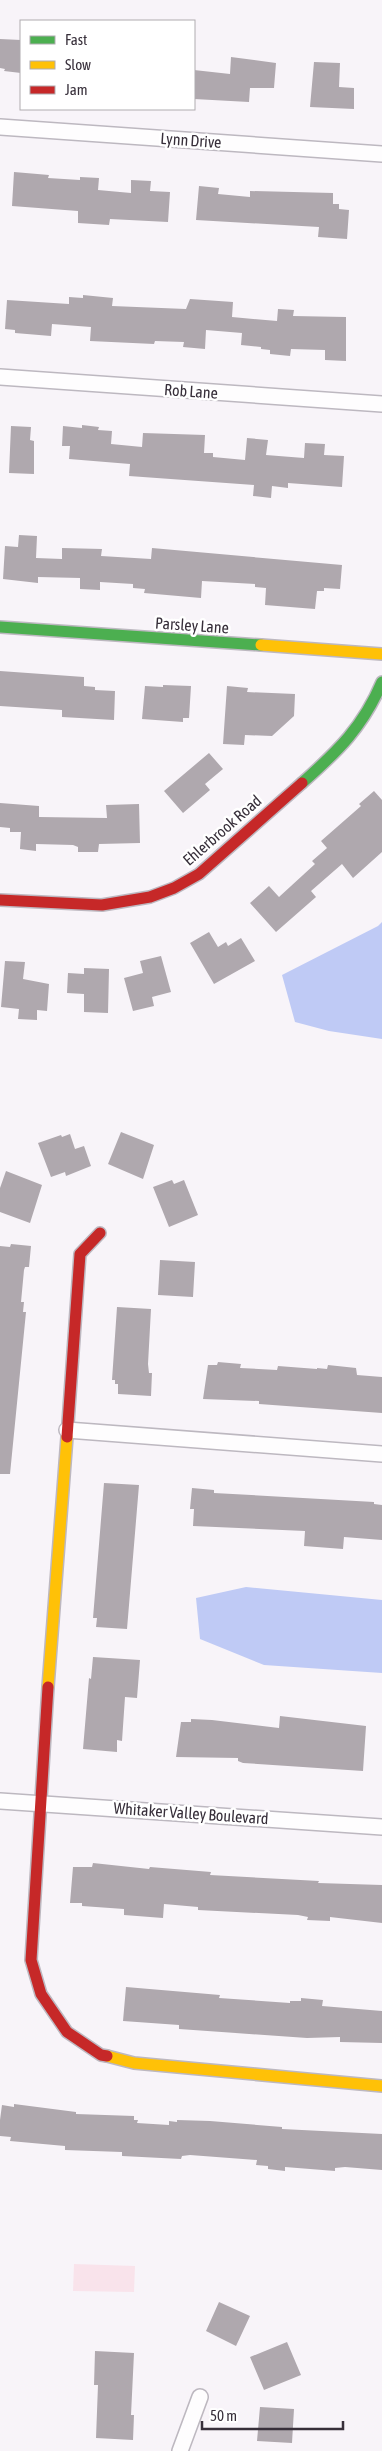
<svg xmlns="http://www.w3.org/2000/svg" width="382" height="2451" viewBox="0 0 382 2451" font-family="'Asap Condensed',sans-serif">
  <rect width="100%" height="100%" fill="#f8f4f9"/>
  <!-- green -->
  <path fill="#f9e3eb" d="M74,2264L135,2266L134,2292L73,2291Z"/>
  <!-- water -->
  <path fill="#bfcaf5" d="M382,922V1039L329,1031L295,1022L282,975L378,926Z
    M246,1587L382,1600V1673L264,1665L200,1639L196,1598Z"/>
  <!-- building -->
  <path fill="#afa8ae" d="M0,39L21,40V73L4,71L5,69L0,68Z
    M231,57L276,63L274,88H250L249,102L194,99V70L230,74Z
    M314,62L340,63L339,87L354,88V109L310,107Z
    M14,172L49,175L48,178L80,180V177L99,178L98,190L131,193V180L151,181L150,191L170,192L168,222L110,219L109,225L78,223V211L12,206Z
    M199,186L219,188L218,194L250,197V191L333,193V204H339V209L349,210L347,239L318,237L319,227L196,220Z
    M83,295L113,298L112,306L186,309L190,299L233,302L232,317L277,321L278,309L294,310L293,316L346,317V361L325,360V350L291,349L290,356L270,354V350L261,349V347L241,345L242,333L206,330L205,349L183,347L184,342L155,341L154,344L90,341L91,327L52,324L51,336L15,333V330L5,329L7,300L69,304V297L83,298Z
    M82,425L99,427L98,430L112,431L111,444L142,447L143,433L205,435L204,453H213V457L245,460L247,438L268,440L266,455L304,458L305,443L325,444L324,455L344,456L342,487L288,483V488L272,486L271,498L253,496L254,485L129,476L130,464L69,459L70,446H62L63,426L82,428Z
    M11,426L31,427L30,440L34,441V474L9,473Z
    M19,535L37,536L36,558L62,559V548L102,549L101,556L151,559L152,548L342,565L340,589L324,588V591H317L315,609L265,605L266,588L255,587V584L202,581L201,598L144,593L145,589L133,588V584L100,582V590L80,589V578L38,577V583L3,579L5,546L18,547Z
    M0,671L84,677V686L95,687V690L115,691L114,720L62,717V710L0,706Z
    M163,685L191,686L189,718H183V722L142,719L145,686L163,687Z
    M227,686L248,688L247,692L295,694L294,716L272,736L245,735L244,745L223,744Z
    M209,753L223,769L205,784L210,790L183,813L164,791Z
    M374,791L382,800V852L353,878L342,864L311,891L316,897L276,932L250,903L269,886L279,897L315,864L312,861L327,848L321,841L361,806L359,804Z
    M0,803L39,806V817L107,818L106,805L139,804L140,843L99,844L98,852H78V847L73,845L36,844V851L20,849L21,832H10V828L0,827Z
    M209,932L218,947L226,942L228,946L241,938L255,961L214,984L190,943Z
    M161,956L171,992L152,997L154,1006L133,1011L124,978L143,973L140,961Z
    M5,961L25,962L23,979L49,984L47,1011L37,1010V1020L18,1019L19,1009L1,1007Z
    M84,968L109,969L108,1013L84,1012V994L67,993L68,973L84,974Z
    M121,1132L154,1145L143,1179L108,1164Z
    M70,1134L75,1149L84,1146L91,1166L66,1176L65,1172L51,1177L38,1143L61,1135L62,1137Z
    M6,1171L42,1185L30,1223L0,1212V1188Z
    M172,1180L174,1184L184,1180L198,1215L169,1227L153,1187Z
    M11,1244L31,1246L29,1267H25L24,1270L21,1302H24L23,1312H26L10,1474H0V1246L10,1247Z
    M160,1260L195,1262L193,1297L158,1295Z
    M117,1307L151,1309L148,1364L149,1373H152L151,1396L118,1394V1384H115V1380H112Z
    M218,1362L241,1364L240,1368L277,1370L278,1366L317,1369V1368L327,1369L328,1365L356,1368L357,1375L382,1377V1413L259,1404V1401L203,1399L208,1365H217Z
    M104,1483L139,1485L127,1629L96,1627L97,1618H93Z
    M192,1488L214,1490V1493L374,1502V1504L382,1505V1540L344,1537L343,1549L304,1546L305,1531L193,1526L194,1509H190Z
    M93,1657L140,1660L137,1698L125,1697L122,1741L117,1740V1752L83,1749L89,1678L91,1679Z
    M280,1716L366,1726L363,1771L243,1763L238,1761V1758L176,1757L181,1722H191V1719L212,1720L279,1728Z
    M93,1863L149,1869L150,1867L211,1872L210,1875L319,1881L318,1883L382,1885V1923L330,1917V1921L307,1920L308,1917L298,1915L198,1910V1907L164,1904L163,1918L124,1915V1909L82,1906V1903H70L73,1867H92Z
    M126,1987L220,1995L219,1998L290,2003V2001H301V1998L323,2000L322,2006L382,2011V2043L340,2042V2037L307,2038L179,2029V2025L123,2021Z
    M14,2104L76,2112V2114L134,2116V2120H138L137,2123L169,2125V2121L177,2122V2120L210,2121L282,2127V2129L382,2134V2170L345,2167L335,2168V2171L285,2167V2171L268,2169V2166L256,2165L257,2160L190,2155L182,2156L181,2159L122,2156V2152L65,2150V2146L10,2141L11,2137L0,2136V2120L2,2105L14,2107Z
    M219,2302L250,2316L236,2346L206,2331Z
    M287,2342L301,2375L264,2390L250,2357Z
    M95,2351L134,2353L131,2415H134L133,2440L96,2438L98,2385H94Z
    M260,2407L294,2409L292,2443L257,2441Z"/>
  <g fill="none" stroke-linecap="round" stroke-linejoin="round">
    <!-- street casing -->
    <g stroke="#bdb8c0" stroke-width="18">
      <path id="street" d="M0,127L382,154
        M0,377L382,404
        M67,1430L382,1454
        M0,1801L382,1827
        M180,2451L200,2397"/>
    </g>
    <!-- fast casing -->
    <g stroke="#bdb8c0" stroke-width="14">
      <path id="fast" d="M0,627L261,645
        M302,783C338,751 363,727 382,682"/>
    </g>
    <!-- slow casing -->
    <g stroke="#bdb8c0" stroke-width="14">
      <path id="slow" d="M261,645L382,654
        M48,1687L67,1437
        M107,2056L134,2063L382,2086"/>
    </g>
    <!-- jam casing -->
    <g stroke="#bdb8c0" stroke-width="14">
      <path id="jam" d="M0,900L102,905L150,897L174,888L199,874L302,783
        M67,1437L80,1254L100,1233
        M48,1687L31,1960L41,1994L67,2032L101,2055L107,2056"/>
    </g>
    <!-- street -->
    <use href="#street" stroke="#fefdfe" stroke-width="15"/>
    <!-- fast -->
    <use href="#fast" stroke="#4caf50" stroke-width="11"/>
    <!-- slow -->
    <use href="#slow" stroke="#ffc107" stroke-width="11"/>
    <!-- jam -->
    <use href="#jam" stroke="#c62828" stroke-width="11"/>
  </g>
  <g text-anchor="middle" stroke-width="5" stroke-linejoin="round" paint-order="stroke">
    <!-- street labels -->
    <g font-size="16" fill="#372f3a" stroke="#fff">
      <text transform="translate(191 140) rotate(4)" y="6">Lynn Drive</text>
      <text transform="translate(191 391) rotate(4)" y="6">Rob Lane</text>
      <text transform="translate(192 625) rotate(4)" y="6">Parsley Lane</text>
      <text transform="translate(222 830) rotate(-41)" y="6">Ehlerbrook Road</text>
      <text transform="translate(191 1813) rotate(4)" y="6">Whitaker Valley Boulevard</text>
    </g>
  </g>
  <!-- legend -->
  <rect x="20" y="20" width="175" height="90" fill="#ffffff" stroke="#afacb0"/>
  <rect x="30" y="36" width="25" height="8" fill="#4caf50" stroke="#afacb0"/>
  <text x="65" y="45" font-size="15" fill="#372f3a">Fast</text>
  <rect x="30" y="61" width="25" height="8" fill="#ffc107" stroke="#afacb0"/>
  <text x="65" y="70" font-size="15" fill="#372f3a">Slow</text>
  <rect x="30" y="86" width="25" height="8" fill="#c62828" stroke="#afacb0"/>
  <text x="65" y="95" font-size="15" fill="#372f3a">Jam</text>
  <!-- scale -->
  <path d="M202 2421v8h141v-8" fill="none" stroke="#372f3a" stroke-width="2.5"/>
  <text x="210" y="2421" font-size="15" fill="#372f3a" stroke="#ffffff" stroke-width="4" paint-order="stroke">50 m</text>
</svg>
